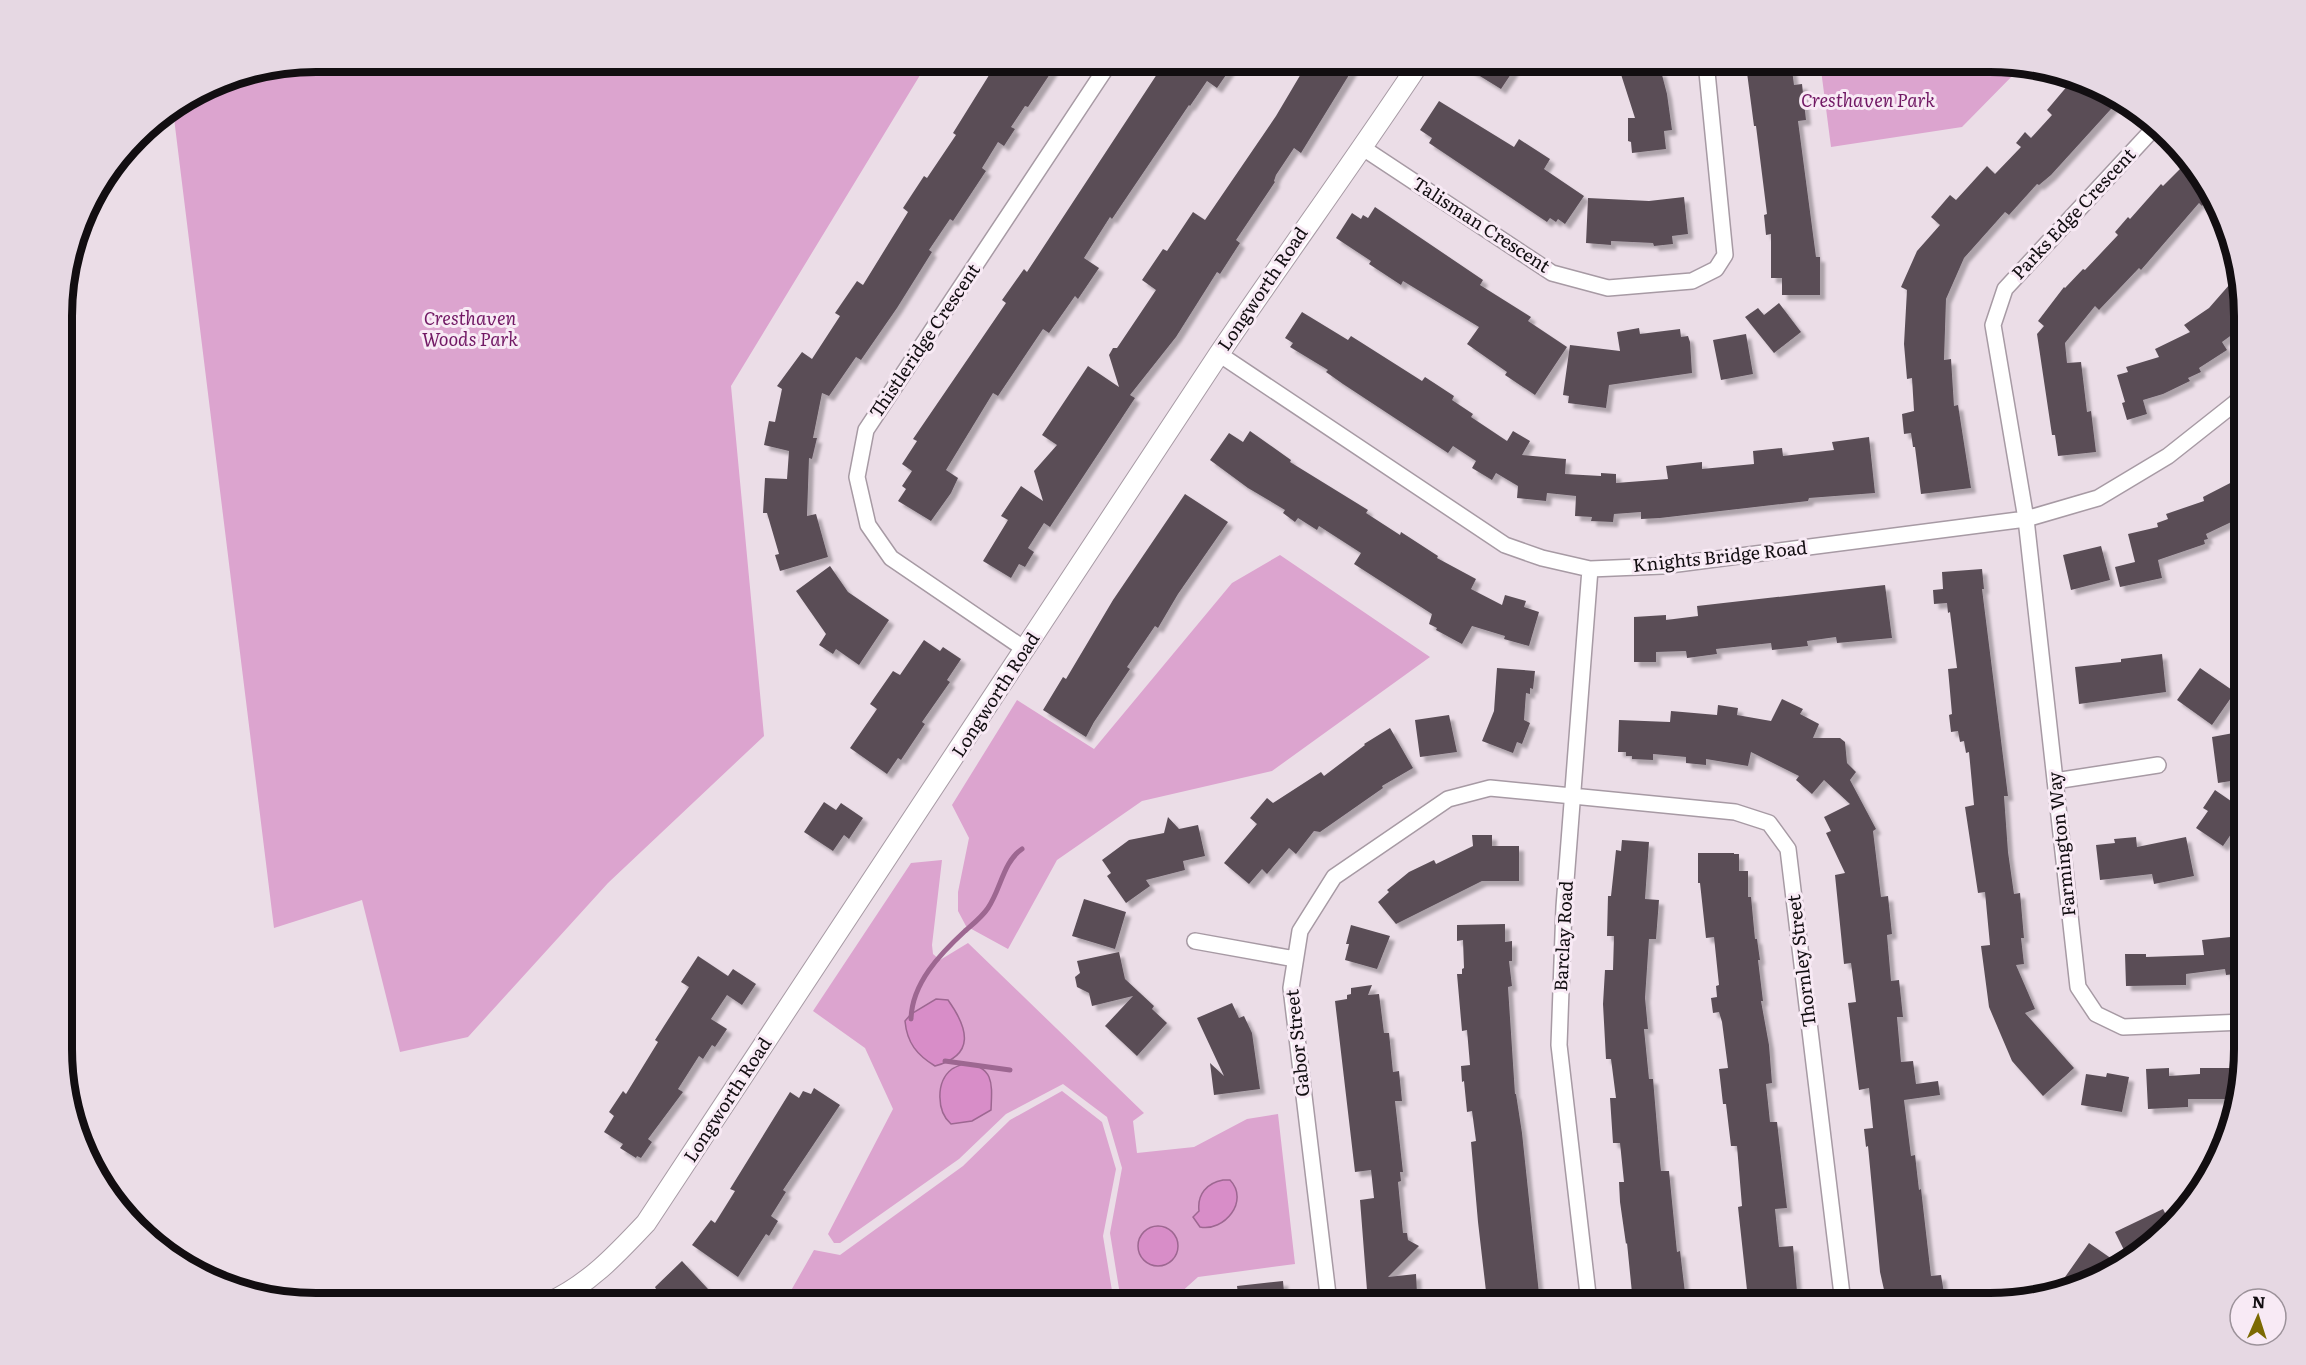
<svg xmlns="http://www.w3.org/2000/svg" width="2306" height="1365" viewBox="0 0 2306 1365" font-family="Literata,serif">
  <defs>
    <filter id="shadow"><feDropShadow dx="5" dy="5" stdDeviation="1.5" flood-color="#0004"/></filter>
  </defs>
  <rect width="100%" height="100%" fill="#ebdde7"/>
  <!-- green -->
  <path fill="#dca4cf" d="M362,62H928L731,386L764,736L608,883L468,1037L400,1052L362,900L274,928L173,110L212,85Z
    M1820,62H1990L2022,66L1962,127L1831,147Z
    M1280,555L1430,657L1272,771L1142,801L1057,860L1008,949L966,926L958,911V892L969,838L952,805L1017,700L1094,749L1232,583Z
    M942,860L932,945L933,954L940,960L968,943L1144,1113L1133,1121L1137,1153L1194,1147L1247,1119L1278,1114L1295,1264L1198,1277L1169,1303H1123L1121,1301L1110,1233L1122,1168L1107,1117L1063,1084L1006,1114L959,1159L840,1243H834L828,1234L893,1109L865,1048L813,1011L911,863Z
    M1062,1091L1102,1122L1116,1169L1103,1236L1114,1303H784L814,1250L840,1255L963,1166L1010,1120Z"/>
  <!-- water -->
  <path fill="#d88dc8" stroke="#9d6791" stroke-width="1.5" d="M936,999L948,1000C968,1028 976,1055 935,1066C917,1055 907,1043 905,1021L911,1014Z
    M965,1063C995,1067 992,1085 991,1110L972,1121L951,1124C937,1112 935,1082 952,1069C955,1067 961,1065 965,1063Z
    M1223,1180H1230C1250,1201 1224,1232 1200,1227L1193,1217L1199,1211C1197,1194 1207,1183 1223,1180Z
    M1138 1246a20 20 0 1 1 40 0a20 20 0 1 1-40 0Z"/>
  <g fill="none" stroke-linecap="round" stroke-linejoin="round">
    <!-- stream -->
    <path stroke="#9d6791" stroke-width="5" d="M911,1019C912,983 940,954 965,931C973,924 982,917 988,908C1001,889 1003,862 1022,849
      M945,1061L1010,1070"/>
  </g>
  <!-- building -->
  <path fill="#5a4e57" filter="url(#shadow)" d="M1009,62H1058L1028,107L1025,106L1011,127L1015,129L1004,146L998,142L982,168L986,171L953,221L950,219L929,250L932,252L897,308L861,360L856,357L829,396L822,393L813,438H817L812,459L809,458L807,516L816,514L828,557L780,571L775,555L779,554L767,513H763L765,478L787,479L789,451L764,445L769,421L775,422L782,389L777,386L802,352L812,359L840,316L835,313L857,281L863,285L908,212L903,208L924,176L927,178L956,135L953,133L996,64L1004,69Z
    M1165,62H1235L1217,88L1207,81L1190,106L1189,105L1112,219L1110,217L1084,258L1099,268L1078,299L1075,296L1049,333L1043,329L998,396L993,393L946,470L958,478L951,493L931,521L898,501L906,489L902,486L912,471L902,464L917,441L913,439L1006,303L1002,300L1024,269L1027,272Z
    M1308,62H1357L1301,153L1294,148L1276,175L1274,181L1275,182L1236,240L1240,243L1220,274L1217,272L1176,337L1130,395L1135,398L1050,527L1044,523L1028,548L1034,552L1025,567L1019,564L1011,578L983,561L1008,520L1001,516L1021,486L1043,501L1034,471L1057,445L1042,435L1088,366L1119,387L1109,355L1113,348H1117L1156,290L1142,280L1163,249L1167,251L1193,212L1205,220L1276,116Z
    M1457,62H1519L1501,89Z
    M1631,62H1649L1650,66L1654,65L1656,72L1661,71L1667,94L1672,130L1664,131L1666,149L1632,153L1631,142L1628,141V118H1635L1618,65Z
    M1751,62H1791L1794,85L1802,84L1806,120L1798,121L1816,257H1820V295H1782V278H1771V234L1766,235L1764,215L1767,214L1756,126H1754L1746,65H1751Z
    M2074,78L2121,98L2051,175L2039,185L2037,184L2009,215L2005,212L1964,258L1946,299L1944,360L1951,359L1954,406L1958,405L1971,488L1921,494L1915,447H1913L1911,433L1904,434L1902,414L1914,411L1912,378L1907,379L1904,344L1907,290L1901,287L1917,251L1940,225L1931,217L1950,195L1956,200L1987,166L1995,174L2021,147L2016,143L2025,132L2031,138L2052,115L2047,110Z
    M1439,101L1514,147L1519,139L1550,159L1544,169L1584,196L1565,224L1558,219L1556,222L1550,218L1547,222L1429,143L1432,138L1420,130Z
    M2186,163L2193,169L2194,167L2210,189L2212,195L2202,206L2199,203L2141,270L2139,268L2099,310L2095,306L2065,343L2067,363L2081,362L2087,412L2091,411L2096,452L2058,456L2055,435H2052L2037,334L2044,326L2038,321L2064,287L2065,288L2083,269L2085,270L2118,235L2115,232L2128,217L2130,219L2161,184L2163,186Z
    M1684,197L1688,234L1672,236L1673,244L1654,246L1653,243L1611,241V245L1586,243L1588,198L1649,201Z
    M1375,207L1483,280L1480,285L1531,317L1528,321L1567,347L1535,395L1505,375L1507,372L1467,344L1479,327L1403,281L1401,285L1369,264L1371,261L1336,238L1352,213L1361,219L1363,215L1368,218Z
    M2237,276L2244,299V320L2233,334L2222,342L2227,350L2199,368L2201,372L2188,378L2190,381L2163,394L2143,400L2147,414L2127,420L2122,403L2125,402L2117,375L2128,372L2126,367L2159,357L2155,349L2190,332L2184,325L2209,308Z
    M1779,303L1801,332L1774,353L1745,317L1758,308L1764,315Z
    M1302,312L1348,340L1351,336L1422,381L1425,377L1454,396L1452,400L1473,414L1471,417L1507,441L1513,431L1530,441L1522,455L1566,459L1565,474L1601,476V473L1616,474V483L1668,479L1666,466L1702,462V469L1754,464L1753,451L1782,448L1783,456L1834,450L1832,442L1869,437L1875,493L1809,498L1808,501L1660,518L1641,519V512L1614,514L1613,522L1591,521L1592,517L1575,516L1576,496L1547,493L1546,501L1517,498L1518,486L1496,473L1492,480L1472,468L1476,461L1453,446L1448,453L1343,384L1326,372L1328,370L1290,347L1293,343L1285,338Z
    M1639,328L1640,334L1680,329L1681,337L1688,336L1690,342L1692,373L1609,385L1606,408L1568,403L1569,396L1563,395L1570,345L1620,351L1617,332Z
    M1746,334L1753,374L1721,380L1713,340Z
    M1250,431L1291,460L1290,462L1368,510L1366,513L1400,535L1401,532L1438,556L1437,558L1476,579L1471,589L1502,605L1505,595L1526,601L1524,607L1539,612L1529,646L1504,639L1505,636L1472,626L1462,644L1436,630L1437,628L1429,624L1432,614L1354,564L1361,553L1319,526L1317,530L1298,518L1295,522L1283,513L1285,510L1248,488L1210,460L1229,433L1243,442Z
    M2240,478L2244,487V516L2206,534L2208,539L2204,540L2205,544L2158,560L2162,578L2120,587L2115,567L2135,562L2128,534L2158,527L2157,523L2168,519L2166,514L2204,501L2203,497Z
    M1185,494L1228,522L1178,594L1158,628L1155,626L1127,667L1130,669L1094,722L1086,737L1043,710L1063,677L1066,679L1113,600Z
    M2101,546L2110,580L2071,590L2063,555Z
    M830,566L848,592L889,620L859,665L836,649L833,654L819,645L826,634L796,591Z
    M1982,569L1984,589H1982L2008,796H2004L2008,852L2014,894L2020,893L2024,938H2021L2024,964L2016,965L2035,1009L2025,1013L2074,1068L2043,1096L2012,1061L1989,1007L1981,946L1990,945L1985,892L1978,893L1965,807L1974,805L1969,752L1966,753L1964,741L1960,742L1958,731L1951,732L1949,715L1952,714L1948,669L1957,668L1950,612L1948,613L1947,603L1934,604L1933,590L1943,589L1942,572Z
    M1885,585L1892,638L1837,643L1836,637L1807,641L1808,646L1772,650L1771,643L1716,649L1717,654L1687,658L1686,651L1656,652V662H1634V617L1666,615V620L1698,616L1697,606Z
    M924,640L940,651L943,647L961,659L947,680L950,682L922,722L925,724L901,760L898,758L887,774L850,748L877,709L870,704L893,671L900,675Z
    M2162,654L2166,692L2079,704L2075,667L2121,662V659Z
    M1497,668L1535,671L1533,689L1530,688V694L1526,693L1524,720L1530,723L1522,744L1517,742L1513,753L1482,741L1494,711Z
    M2200,668L2235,692L2212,725L2177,700Z
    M1782,699L1803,709L1800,714L1819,724L1813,738H1840L1845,742L1847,763L1856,772L1850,780L1876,829L1873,831L1881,897L1888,896L1892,934L1887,935L1891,981L1899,980L1903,1017H1897L1901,1062L1913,1061L1916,1084L1938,1081L1940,1095L1904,1100L1911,1156L1915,1155L1919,1190L1921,1189L1931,1276L1941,1275L1944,1293L1928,1295L1929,1303H1887L1880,1272L1868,1146L1866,1147L1864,1129L1873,1128L1869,1088L1859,1090L1848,1003L1856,1002L1851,963L1844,964L1835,875L1845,873L1826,833L1831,831L1824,817L1850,804L1824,780L1812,794L1796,780L1799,776L1751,752L1748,766L1706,759V765L1686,763V757L1653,754V760L1632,759V756H1626V752H1618L1619,720L1670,722L1671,711L1717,715L1718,705L1738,708L1737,715L1771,721Z
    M1449,715L1457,752L1420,757L1415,720Z
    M1390,728L1413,768L1382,786L1383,788L1320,832L1314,831L1296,854L1289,848L1267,874L1262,869L1249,884L1224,863L1257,824L1250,818L1267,798L1273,803L1321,772L1324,776L1365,745L1364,744Z
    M2244,731V779L2218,783L2212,737Z
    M2215,790L2244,810V815L2223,846L2196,828L2208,811L2203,808Z
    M824,802L836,810L841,803L863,818L849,839L844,835L833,851L804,832Z
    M1168,817L1179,829L1198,825L1205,856L1183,861L1185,870L1146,880L1150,886L1126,903L1107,876L1111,873L1102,860L1129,840L1164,833Z
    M1472,835H1492V846H1519V881H1482L1396,924L1378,902L1389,892L1387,890L1409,872L1434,860L1436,864L1473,846Z
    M2136,837L2137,847L2186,837L2194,876L2154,884L2152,874L2100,880L2096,845L2115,843L2114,839Z
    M1622,840L1649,842L1645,899L1659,900L1656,939H1649L1645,998L1648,1029H1644L1649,1079H1653L1660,1162L1661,1171H1669L1677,1252L1680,1251L1686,1301L1674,1303H1633L1627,1243L1626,1244L1620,1202L1619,1182H1624L1620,1143H1613L1610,1098H1616L1611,1059H1606L1603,1004L1605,970H1613L1614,936H1607L1608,896H1611L1616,850L1621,851Z
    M1698,853H1734V854H1739V871H1748V897H1751L1755,939H1757L1760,960H1758L1763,1001H1761L1769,1045L1772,1083L1766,1084L1770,1122H1777L1787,1208L1775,1209L1779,1247L1793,1246L1797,1291L1791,1292L1793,1303H1751L1750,1290H1747L1738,1207L1742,1206L1737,1146H1731L1726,1104H1723L1719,1069L1728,1068L1722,1022L1719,1012L1713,1013L1711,998L1717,997L1716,986L1719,985L1714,937L1706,938L1700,883H1698Z
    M1084,899L1126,912L1115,949L1072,936Z
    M1505,924V942L1512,941V961H1509L1512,986L1508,987L1515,1094H1516L1522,1133L1540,1303H1522L1521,1296L1487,1300L1478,1222L1471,1142L1476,1141L1472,1111L1467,1112L1464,1081L1462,1082L1461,1066L1470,1065L1467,1030L1462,1031L1457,974H1462V969L1464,968L1463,940L1457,941V925Z
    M1351,925L1390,936L1377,969L1345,960L1349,944H1346Z
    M2240,936L2243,973L2226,975L2225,969L2186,974V985L2126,986L2125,954H2146V957L2204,955L2202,940Z
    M1119,952L1125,979L1154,1006L1152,1009L1167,1023L1137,1056L1105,1026L1133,996L1092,1006L1089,993L1077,987L1075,977L1080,973L1077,961Z
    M698,956L728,976L733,969L756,984L742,1005L727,995L711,1019L727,1029L715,1047L712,1045L703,1059L699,1056L678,1089L683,1092L648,1139L652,1142L641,1158L637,1156L636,1158L620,1148L623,1144L604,1132L614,1116L609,1112L623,1091L626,1094L658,1042L655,1040L689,987L681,982Z
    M1372,985L1368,995L1379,994L1384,1033H1389L1393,1072L1399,1071L1402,1101H1395L1403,1172H1400L1401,1181L1398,1182L1403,1233H1407L1408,1240L1419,1246L1388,1277L1416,1274L1417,1293L1407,1294L1408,1303H1368L1360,1200L1374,1198L1371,1170L1355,1172L1335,1001L1347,999V995L1351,994V988Z
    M1232,1003L1239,1018L1244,1016L1252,1033L1260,1089L1214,1095L1210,1063L1224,1076L1197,1018Z
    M2169,1068V1076L2200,1074V1068H2238V1083L2234,1099H2188V1107L2148,1109L2146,1069Z
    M2107,1073L2129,1077L2122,1112L2081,1105L2086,1074L2106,1077Z
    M814,1088L840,1105L783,1190L786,1192L771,1216L778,1221L769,1236L766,1234L738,1277L692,1245L711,1220L715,1223L735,1191L730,1189L790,1092L799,1098L803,1091L811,1094Z
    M2163,1209L2172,1227L2129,1260L2115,1232Z
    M2089,1243L2122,1266L2117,1269L2058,1287Z
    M682,1261L721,1303H637L656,1289L655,1287Z
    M1283,1281L1285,1303H1239L1237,1286Z"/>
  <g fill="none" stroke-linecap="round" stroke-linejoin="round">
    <!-- minor casing -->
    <g stroke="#a79aa4" stroke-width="18">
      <path id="minor" d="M2156,126L2005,289L1993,325L2026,519L2078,987L2096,1014L2123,1027L2244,1022
        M1363,148L1552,273L1608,288L1692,281L1716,269L1725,255L1706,62
        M1219,354L1505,545L1542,558L1590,569L1662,566L2026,519L2098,498L2168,456L2235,403L2244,393
        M1026,650L891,558L868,525L857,477L866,430L1110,62
        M2055,781L2158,765
        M1195,941L1295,959
        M1329,1303L1291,988L1300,931L1334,877L1448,799L1490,788L1735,812L1769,823L1788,849L1843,1303
        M1589,1303L1559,1045L1564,907L1590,569"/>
    </g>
    <!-- tertiary casing -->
    <g stroke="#a79aa4" stroke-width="22">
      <path id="tertiary" d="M548,1303C588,1285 616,1255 646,1223L1219,354C1285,256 1355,160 1420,62"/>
    </g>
    <!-- minor -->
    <use href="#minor" stroke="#fff" stroke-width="15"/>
    <!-- tertiary -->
    <use href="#tertiary" stroke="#fff" stroke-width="20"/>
  </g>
  <g text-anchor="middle" stroke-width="6" stroke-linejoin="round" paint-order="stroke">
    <!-- park labels -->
    <g font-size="18" font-style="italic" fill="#711864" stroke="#f8eaf5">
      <text x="1868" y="107">Cresthaven Park</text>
      <text x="470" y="325">Cresthaven<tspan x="470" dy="21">Woods Park</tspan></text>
    </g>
    <!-- street labels -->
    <g font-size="18" fill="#120e11" stroke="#f8eaf5">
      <text transform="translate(2074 214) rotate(-47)" y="6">Parks Edge Crescent</text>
      <text transform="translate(1481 225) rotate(33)" y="6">Talisman Crescent</text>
      <text transform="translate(1263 289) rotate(-56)" y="6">Longworth Road</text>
      <text transform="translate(925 341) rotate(-56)" y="6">Thistleridge Crescent</text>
      <text transform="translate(1720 557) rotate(-6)" y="6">Knights Bridge Road</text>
      <text transform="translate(996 695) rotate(-57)" y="6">Longworth Road</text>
      <text transform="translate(2062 844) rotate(-96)" y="6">Farmington Way</text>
      <text transform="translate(1564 936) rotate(-87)" y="6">Barclay Road</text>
      <text transform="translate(1802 961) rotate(-97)" y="6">Thornley Street</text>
      <text transform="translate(1298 1043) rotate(-96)" y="6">Gabor Street</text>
      <text transform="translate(728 1100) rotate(-57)" y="6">Longworth Road</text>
    </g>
  </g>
  <!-- crop -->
  <path d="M0 0H2306V1365H0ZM316 72H1990A244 244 0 0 1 2234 316V1049A244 244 0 0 1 1990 1293H316A244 244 0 0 1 72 1049V316A244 244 0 0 1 316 72Z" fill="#e6d8e3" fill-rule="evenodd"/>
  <path fill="none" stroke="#120e11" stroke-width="8" d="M316 72H1990A244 244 0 0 1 2234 316V1049A244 244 0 0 1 1990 1293H316A244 244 0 0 1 72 1049V316A244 244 0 0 1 316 72Z"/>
  <!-- north arrow -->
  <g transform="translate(2258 1317) rotate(3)"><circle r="28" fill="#f8eaf5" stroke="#9c929a" stroke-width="1.5"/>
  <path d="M0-4.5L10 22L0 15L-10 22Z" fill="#7c6a02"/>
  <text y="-9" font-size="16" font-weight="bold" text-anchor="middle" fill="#120e11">N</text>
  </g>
</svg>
